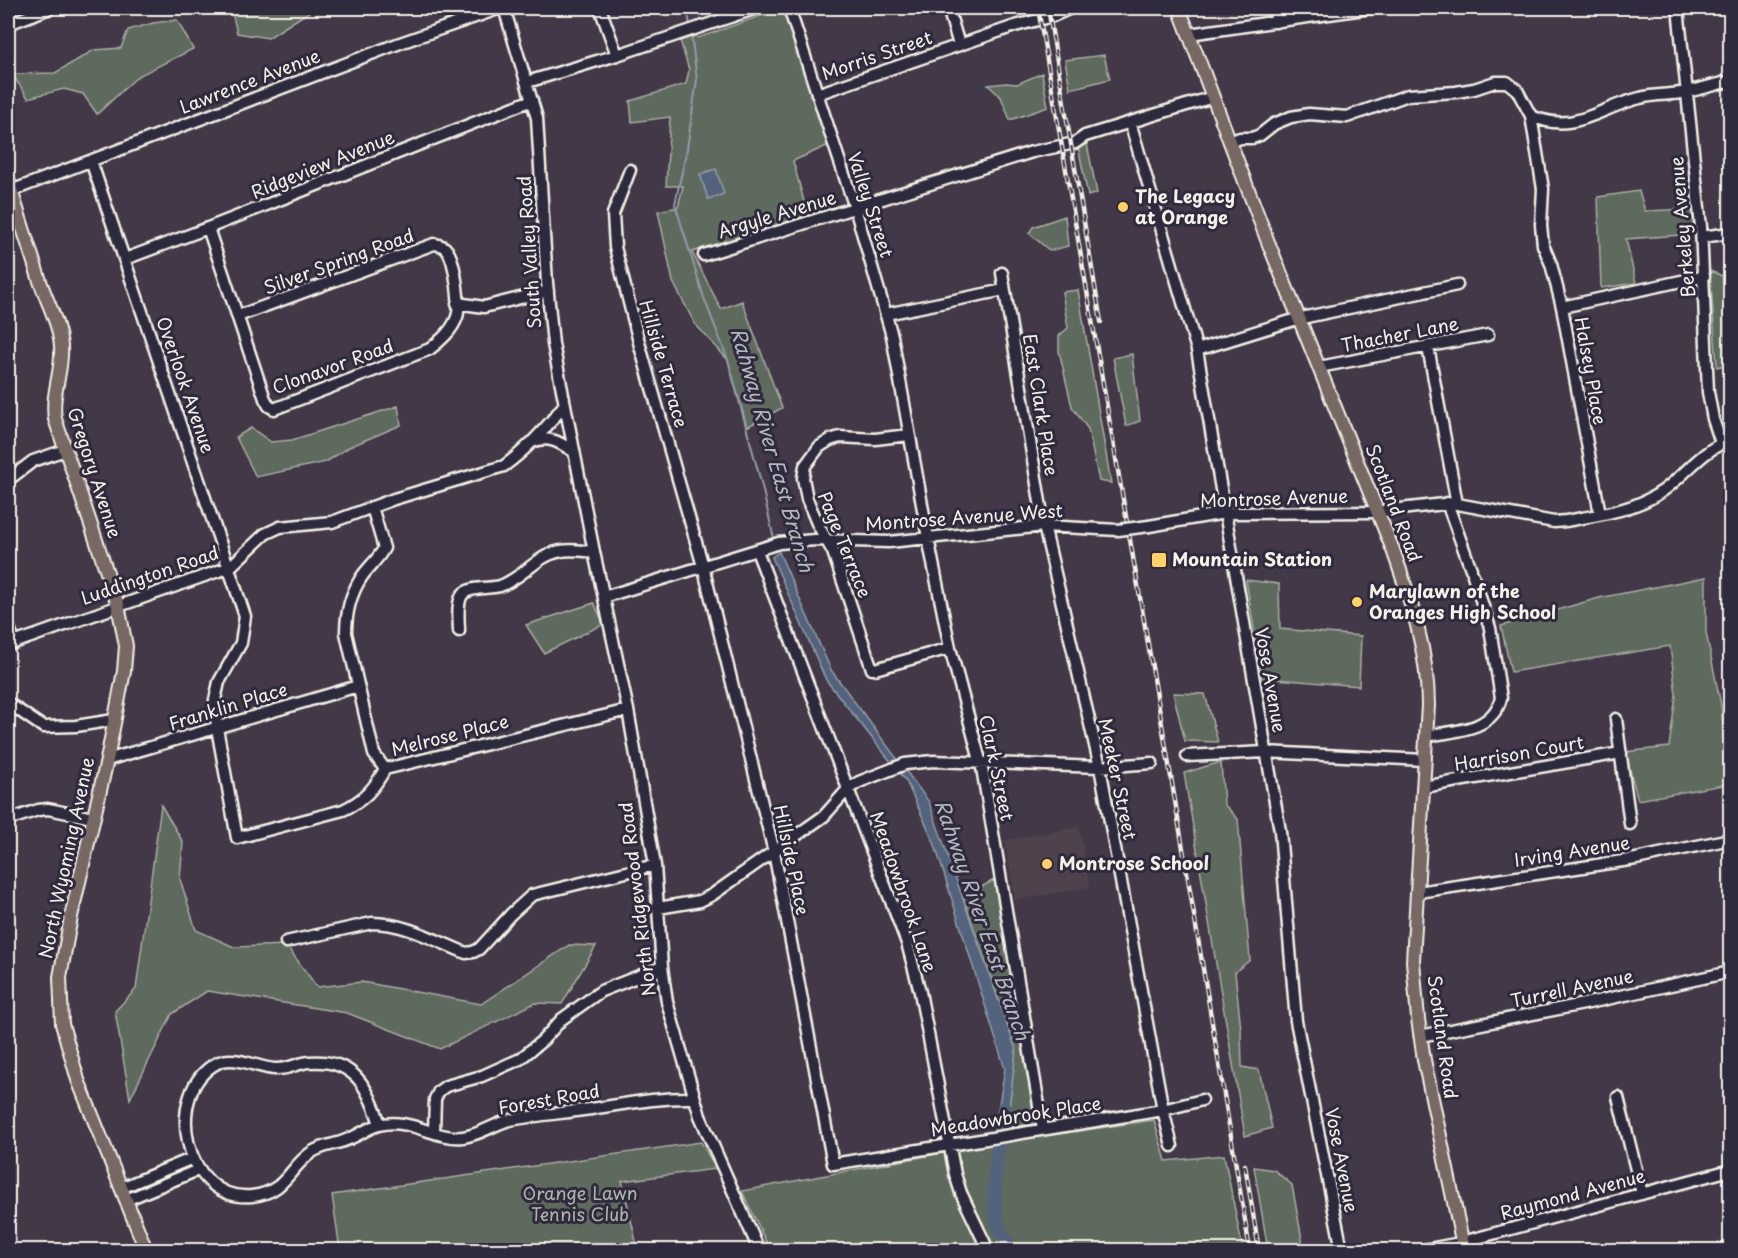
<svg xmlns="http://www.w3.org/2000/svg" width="1738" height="1258" viewBox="0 0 1738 1258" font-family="'Playpen Sans',sans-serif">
  <rect width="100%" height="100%" fill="#423847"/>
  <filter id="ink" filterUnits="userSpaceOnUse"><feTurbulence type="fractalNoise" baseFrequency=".0167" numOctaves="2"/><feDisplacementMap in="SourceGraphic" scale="12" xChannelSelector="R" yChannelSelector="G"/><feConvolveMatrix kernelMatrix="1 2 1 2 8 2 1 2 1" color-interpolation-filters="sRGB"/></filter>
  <g filter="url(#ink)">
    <!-- built -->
    <path fill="#4f424e" d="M1079,827L1090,887L1015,900L1005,840Z"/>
    <!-- green -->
    <path fill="#5f6a5f" stroke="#aaaea4" stroke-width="1.5" d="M231,8H315L268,38L237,33Z
      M783,8L829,145L793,161L808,216L692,252L721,309L742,301L782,408L747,427L728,360L695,324L673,282L658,211L678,207L683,186H666L670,117L632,122L630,101L686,84L689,70L679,37L693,33L698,38Z
      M177,20L193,49L138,76L97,114L83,94L64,89L28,98L12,74L55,73L94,50L121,48L128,30L153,23Z
      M1104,55L1110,79L1070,89L1065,60Z
      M1042,73L1048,107L1010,120L1001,97L988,85L1006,83L1017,84Z
      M1087,144L1097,193L1088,196L1078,146Z
      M1639,191L1645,211L1692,209L1694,234L1626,239L1636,283L1601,288L1598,197Z
      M1065,216L1068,246L1050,251L1029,233L1033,227Z
      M1710,271L1730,279V364L1717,367Z
      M1078,290L1111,483L1099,481L1088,429L1072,407L1059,351V336L1068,328L1062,292Z
      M1132,354L1140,421L1126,426L1113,358Z
      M398,406L401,425L349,447L326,462L256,477L236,437L251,428L271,442L292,440Z
      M1706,577V633L1721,705L1729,784L1638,800L1625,752L1669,747L1676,695L1670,646L1511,672L1501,626L1599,598Z
      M1246,580L1279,584L1280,629L1361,636L1359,686L1262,678Z
      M594,603L604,624L544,653L526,625Z
      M1173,693L1205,694L1218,742L1185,741Z
      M1221,762L1224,804L1238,819L1250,960L1235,972L1241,1030L1242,1067L1259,1070L1272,1128L1245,1136L1184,773Z
      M161,805L183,842L180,879L196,930L234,947L286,945L317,987L362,982L481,1004L569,945L596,946L562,1004L535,1003L440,1049L347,1013L207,991L172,1014L130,1099L115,1011L136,989Z
      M994,880L1038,1123L1011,1127L1007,1125L1016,1050L963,897Z
      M1154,1120L1166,1161L1224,1155L1243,1250H770L742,1191L990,1144Z
      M701,1142L716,1169L622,1181L638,1250H340L332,1195Z
      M1254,1167L1274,1170L1292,1185L1304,1250H1268Z"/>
    <!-- water -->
    <path fill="#53637d" stroke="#939ca8" stroke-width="1.5" d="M716,169L724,194L708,199L700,174Z
      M779,552L831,670L929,802L1016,1050L1007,1125L995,1128L1005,1069L934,842L906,781L826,680L772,557Z"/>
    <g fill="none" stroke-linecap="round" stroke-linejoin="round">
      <!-- stream -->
      <path stroke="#939ca8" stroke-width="2" d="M687,8L690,25
        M691,34L697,79L687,149L675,204L704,298L728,360L761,482L774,539"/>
      <!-- river -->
      <path stroke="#53637d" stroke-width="14" d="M1004,1108C999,1139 988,1202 1000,1230C1003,1237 1008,1244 1012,1250"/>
      <!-- minor casing -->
      <g stroke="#f4f1e8" stroke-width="15">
        <path id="minor" d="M504,8L537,118L547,283L553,344L594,552L628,710L655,865L662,967L667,1002L700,1116L759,1250
          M600,8L617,55
          M789,8L855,208L892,336L928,538L950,648L982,768L1043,1129
          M948,8L959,45
          M1275,8L1276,22
          M1678,8L1701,227L1708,392L1713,419L1721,443
          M8,24L50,8
          M1189,34L1371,8
          M527,82L617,55L757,8
          M817,94L1015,26L1053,16L1071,8
          M1531,116C1575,135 1600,107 1640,98C1654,94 1668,95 1681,93C1698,90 1714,85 1730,81
          M1130,122L1197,350L1280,831L1296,1021L1342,1250
          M1230,142L1240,138H1252L1260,135L1274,124L1291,117L1309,114L1347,117L1408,95L1456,92L1474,89L1495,82H1507L1517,90L1531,116L1543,189L1541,225L1543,245L1551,264L1562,307L1600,514
          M91,161L245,616L241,643L219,682L215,700L217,728L237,838L343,810C363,801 374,789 385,769L628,710
          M630,170L613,214L615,247L640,346L704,570L774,852L833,1164L1163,1110L1202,1100
          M11,191L400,43L501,8
          M8,225L20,220
          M208,228L265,399L269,406L274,409L430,349C441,340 452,331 457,317C461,306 455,258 446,249C443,245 439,245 434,244L238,316
          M1702,237L1730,233
          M704,255L1032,152L1075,143L1085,136L1213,97
          M125,259L208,228L532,100
          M1002,273L1044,526L1100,767L1163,1110L1172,1146
          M457,303L484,307L548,291
          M1562,307L1704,276
          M886,314L1004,290
          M1428,347L1457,504
          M1197,350L1297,319L1457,285
          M1319,367L1488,335
          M909,435L875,439L840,437L830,440L819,447L805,466L803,478L807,499L817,523L833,552L872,669H875L950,648
          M532,442C548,435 559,442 573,451
          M8,480L33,461L65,450
          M1447,503L1471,569
          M372,507L384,548C378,560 368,567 361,578C350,595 346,613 346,633L374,754L385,769
          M1149,526L1225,513L1375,512L1452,503L1554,522L1566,521C1598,515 1637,510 1664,490C1687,473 1702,450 1730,440
          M757,551L907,943L920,992L955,1174L961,1193L988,1250
          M604,597L779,543L815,540L889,542L1044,526L1118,530
          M8,624L14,642
          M459,631C459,621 456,602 463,594C471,586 490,589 500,586C523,578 537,555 561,551C571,549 583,551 594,552
          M8,645L230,567L265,534L280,527L332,522L394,499L504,466C526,450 548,426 564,405
          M8,703L43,727L76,726L114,720
          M1616,719L1630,824
          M1426,736C1455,731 1493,731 1501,698L1490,628L1473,575
          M1187,756L1265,752L1425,760
          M107,760L358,686
          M1423,787L1621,753
          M8,820L38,810L48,809L93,818
          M1418,892L1636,859L1730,839
          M658,908L700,901L712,895L824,816L848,789L859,782L905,764L933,761L1100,767L1152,763
          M286,942L372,923C405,923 436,941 466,953L473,952L479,949L511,914L532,895L655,865
          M1420,1036L1584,1004L1730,972
          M1618,1097L1642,1194
          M380,1124C368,1088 355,1058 309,1062C297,1063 288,1070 275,1069C257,1068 234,1054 217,1063C162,1092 184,1203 252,1196C287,1192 288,1168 312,1152C323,1145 335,1145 346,1140C358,1136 367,1128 379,1125C410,1117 436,1140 463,1137C480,1135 494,1124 510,1120C537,1115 564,1113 591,1109C625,1104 659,1097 694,1098
          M434,1131L435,1099L439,1091L446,1086L482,1076L520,1059L543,1040L562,1019L601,991L662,967
          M121,1188L193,1158
          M126,1200L198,1170
          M1423,1250L1455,1244L1730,1170"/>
      </g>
      <!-- major casing -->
      <g stroke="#f4f1e8" stroke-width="16">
        <path id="major" d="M1179,8L1268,242L1393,550C1411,601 1428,651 1428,705L1413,961L1418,1019L1424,1060L1464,1250
          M8,180C18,213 29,247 40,281C47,302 59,323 61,346C63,371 51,394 55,419L118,605L126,646L124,671L107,760L71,917L60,977L62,1024L78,1080L146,1250"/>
      </g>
      <!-- minor -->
      <use href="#minor" stroke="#2f2a3d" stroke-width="10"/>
      <!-- major -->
      <use href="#major" stroke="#776864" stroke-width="12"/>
      <!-- rail casing -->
      <g stroke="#f4f1e8" stroke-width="4.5">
        <path id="rail" d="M1038,8L1169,765L1250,1250
          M1048,8L1101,322
          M1245,1165L1259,1250"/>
      </g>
      <!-- rail -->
      <use href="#rail" stroke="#2f2a3d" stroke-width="2" stroke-dasharray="7" stroke-linecap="butt"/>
      <!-- minor-bridge casing -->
      <g stroke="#f4f1e8" stroke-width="15" stroke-linecap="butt">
        <path id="minor-bridge" d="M1118,530L1149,526"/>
      </g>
      <!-- minor-bridge -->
      <use href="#minor-bridge" stroke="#2f2a3d" stroke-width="10"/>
    </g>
  </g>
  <!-- markers -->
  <g fill="#ffd166" stroke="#2f2a3d" stroke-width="2">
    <circle cx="1123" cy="207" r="6"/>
    <rect x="1151" y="552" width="16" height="16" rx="3"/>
    <circle cx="1357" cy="602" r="6"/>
    <circle cx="1047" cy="864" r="6"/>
  </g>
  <g text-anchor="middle" stroke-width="6" stroke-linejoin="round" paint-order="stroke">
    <!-- street labels -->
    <g font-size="18" fill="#f4f1e8" stroke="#2f2a3d">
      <text transform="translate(877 56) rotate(-19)" y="6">Morris Street</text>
      <text transform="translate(250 82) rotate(-21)" y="6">Lawrence Avenue</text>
      <text transform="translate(323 165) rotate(-22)" y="6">Ridgeview Avenue</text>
      <text transform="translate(870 205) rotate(72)" y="6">Valley Street</text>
      <text transform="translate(777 215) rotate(-17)" y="6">Argyle Avenue</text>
      <text transform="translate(1683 227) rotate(-95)" y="6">Berkeley Avenue</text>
      <text transform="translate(530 252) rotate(-94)" y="6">South Valley Road</text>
      <text transform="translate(339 262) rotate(-20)" y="6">Silver Spring Road</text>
      <text transform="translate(1400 335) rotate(-11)" y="6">Thacher Lane</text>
      <text transform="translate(663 364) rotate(74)" y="6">Hillside Terrace</text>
      <text transform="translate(333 367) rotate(-20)" y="6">Clonavor Road</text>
      <text transform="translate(1590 371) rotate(80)" y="6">Halsey Place</text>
      <text transform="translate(185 385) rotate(71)" y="6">Overlook Avenue</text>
      <text transform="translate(1040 405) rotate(81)" y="6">East Clark Place</text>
      <text transform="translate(94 473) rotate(72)" y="6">Gregory Avenue</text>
      <text transform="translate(1274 499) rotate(-2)" y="6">Montrose Avenue</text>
      <text transform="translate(1393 503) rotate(69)" y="6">Scotland Road</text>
      <text transform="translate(964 518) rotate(-4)" y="6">Montrose Avenue West</text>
      <text transform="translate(844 545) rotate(68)" y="6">Page Terrace</text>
      <text transform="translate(150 576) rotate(-19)" y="6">Luddington Road</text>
      <text transform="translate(1270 680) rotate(80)" y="6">Vose Avenue</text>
      <text transform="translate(228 707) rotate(-17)" y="6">Franklin Place</text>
      <text transform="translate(450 736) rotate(-14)" y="6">Melrose Place</text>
      <text transform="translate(1519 754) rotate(-10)" y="6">Harrison Court</text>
      <text transform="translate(996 768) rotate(78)" y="6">Clark Street</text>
      <text transform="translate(1117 779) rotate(78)" y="6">Meeker Street</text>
      <text transform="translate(1572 852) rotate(-9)" y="6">Irving Avenue</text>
      <text transform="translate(67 858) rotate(-78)" y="6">North Wyoming Avenue</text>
      <text transform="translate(791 860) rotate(78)" y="6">Hillside Place</text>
      <text transform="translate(903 892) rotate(71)" y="6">Meadowbrook Lane</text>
      <text transform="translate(638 899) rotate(-97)" y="6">North Ridgewood Road</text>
      <text transform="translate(1572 989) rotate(-12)" y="6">Turrell Avenue</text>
      <text transform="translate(1442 1037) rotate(82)" y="6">Scotland Road</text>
      <text transform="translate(549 1100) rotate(-10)" y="6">Forest Road</text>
      <text transform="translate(1016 1117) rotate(-9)" y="6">Meadowbrook Place</text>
      <text transform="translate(1341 1160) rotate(79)" y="6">Vose Avenue</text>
      <text transform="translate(1573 1195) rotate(-15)" y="6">Raymond Avenue</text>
    </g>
    <!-- poi labels -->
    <g font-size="18" font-weight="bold" fill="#f4f1e8" stroke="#2f2a3d" text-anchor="start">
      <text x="1135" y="203">The Legacy<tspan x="1135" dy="21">at Orange</tspan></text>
      <text x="1172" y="566">Mountain Station</text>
      <text x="1369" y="598">Marylawn of the<tspan x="1369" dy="21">Oranges High School</tspan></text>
      <text x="1059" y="870">Montrose School</text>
    </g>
    <!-- park labels -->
    <g font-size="18" fill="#b1b4aa" stroke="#2f2a3d">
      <text x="580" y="1200">Orange Lawn<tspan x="580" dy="21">Tennis Club</tspan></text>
    </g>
    <!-- water labels -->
    <g font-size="20" font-style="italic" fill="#b4b8bd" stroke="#2f2a3d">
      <text transform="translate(772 450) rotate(74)" y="7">Rahway River East Branch</text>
      <text transform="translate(982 920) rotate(71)" y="7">Rahway River East Branch</text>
    </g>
  </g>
  <!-- margin -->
  <rect width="1738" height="1258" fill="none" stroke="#2f2a3d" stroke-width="30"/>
  <rect x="15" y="15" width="1708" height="1228" fill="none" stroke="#f4f1e8" stroke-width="2" filter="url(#ink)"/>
</svg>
